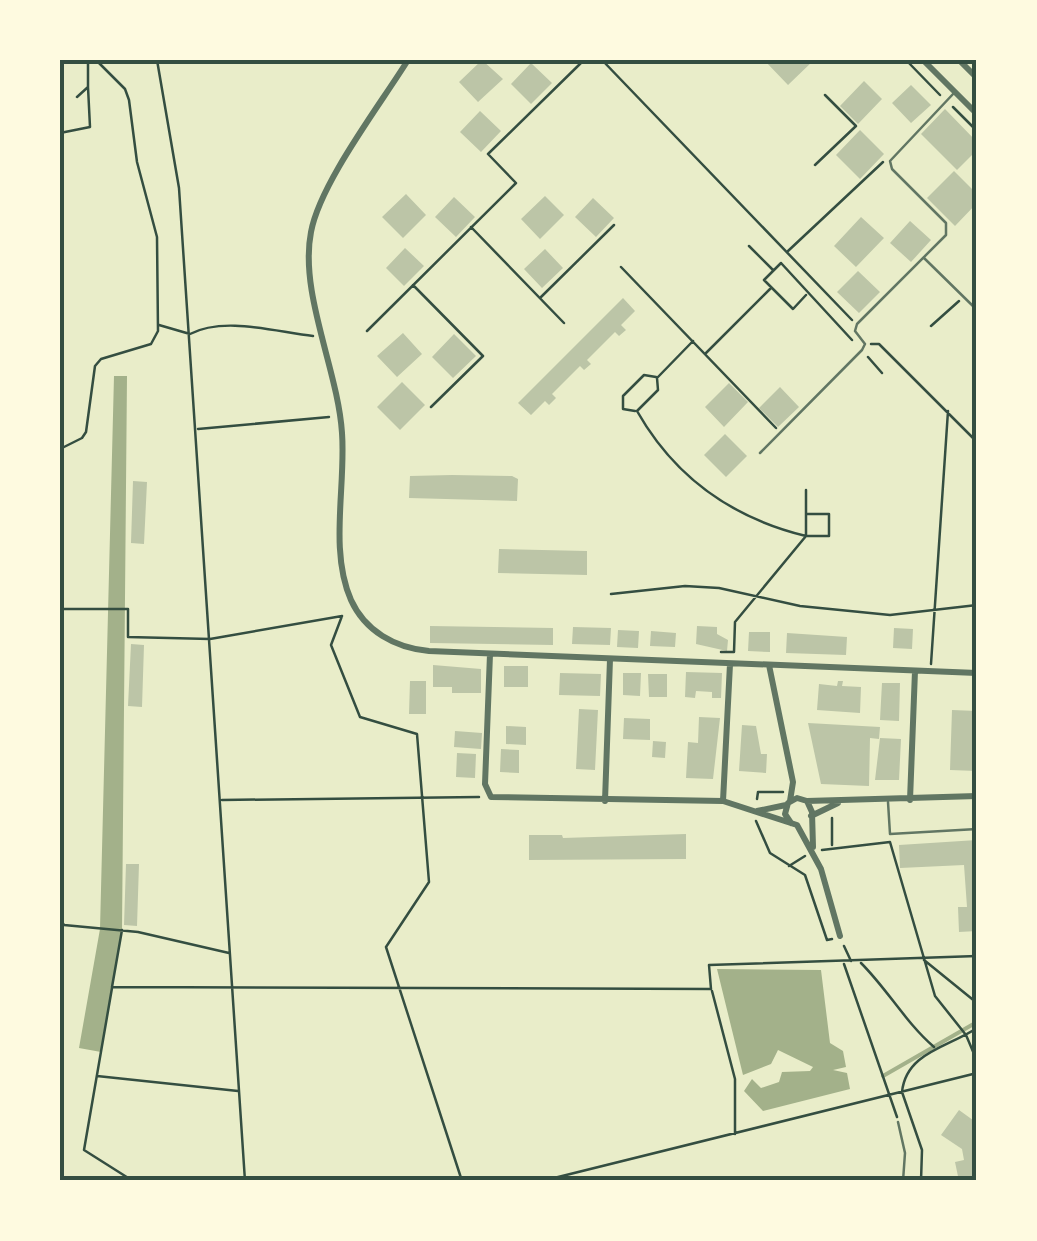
<svg xmlns="http://www.w3.org/2000/svg" width="1037" height="1241" viewBox="0 0 1037 1241" font-family="Cabin,sans-serif">
  <rect width="100%" height="100%" fill="#e9edc9"/>
  <!-- water -->
  <path fill="#a3b18a" d="M114,376H127L122,930L101,1052L79,1048L100,929Z
    M717,969L821,970L830,1043L843,1051L846,1067L833,1070L847,1073L850,1089L763,1111L744,1091L752,1079L761,1088L779,1082L782,1072L810,1071L813,1067L778,1050L771,1064L743,1075Z"/>
  <g fill="none" stroke-linecap="round" stroke-linejoin="round">
    <!-- stream -->
    <path stroke="#a3b18a" stroke-width="4" d="M883,1076L977,1022"/>
  </g>
  <!-- building -->
  <path fill="#bcc5a7" d="M482,60L503,79L478,102L459,82Z
    M764,60H814L788,85Z
    M531,63L552,83L531,104L511,84Z
    M864,81L882,99L858,124L840,106Z
    M911,85L931,105L911,123L892,103Z
    M945,109L977,142V150L957,170L921,134Z
    M480,111L501,131L481,152L460,132Z
    M860,130L884,154L860,179L836,155Z
    M954,171L977,194V203L955,226L927,198Z
    M406,194L426,215L403,238L382,217Z
    M545,196L564,215L540,239L521,219Z
    M454,197L475,217L456,237L435,217Z
    M593,198L614,218L596,237L575,217Z
    M861,217L884,238L856,267L834,246Z
    M910,221L931,240L911,262L890,243Z
    M405,248L424,266L404,286L386,268Z
    M545,249L563,268L542,288L524,269Z
    M858,271L880,292L859,313L837,292Z
    M623,298L635,311L621,325L626,330L619,336L615,332L587,360L591,364L584,370L580,366L552,394L556,398L549,405L545,401L531,415L518,403Z
    M403,333L422,354L397,377L377,356Z
    M454,334L476,356L453,378L432,357Z
    M402,382L425,405L400,430L377,407Z
    M729,383L748,402L724,427L705,407Z
    M780,387L799,407L778,427L759,408Z
    M725,434L747,456L726,477L704,455Z
    M452,475L512,476L518,479L517,501L409,498L410,476Z
    M133,481L147,482L144,544L131,543Z
    M499,549L587,551V575L498,573Z
    M430,626L553,628V645L430,643Z
    M697,626L717,627V634L728,640L727,651L696,644Z
    M573,627L611,628L610,645L572,644Z
    M894,628L913,629L912,649L893,648Z
    M618,630L639,631L638,648L617,647Z
    M651,631L676,633L675,647L650,646Z
    M749,632H770V652L748,651Z
    M787,633L847,637L846,655L786,653Z
    M131,644L144,645L142,707L128,706Z
    M433,665L481,669V693H452V687H433Z
    M504,666H528V687H504Z
    M686,672L722,673L721,698H712V692L696,691L695,698L685,697Z
    M560,673L601,674L600,696L559,695Z
    M623,673H641L640,696L623,695Z
    M648,674H667V697H649Z
    M410,681H426V714H409Z
    M838,681H843L842,686L861,687L860,713L817,710L819,684L837,686Z
    M882,683H900L899,721L880,720Z
    M579,709L598,710L595,770L576,769Z
    M952,710L977,711V771L950,770Z
    M699,717L720,718L713,779L686,778L688,742L698,743Z
    M624,718L650,719V740L623,739Z
    M808,723L880,727L879,739L870,738L869,786L821,784Z
    M742,725L756,726L761,754H767L766,773L739,771Z
    M506,726L526,727V745L506,744Z
    M455,731L482,733L481,749L454,747Z
    M880,738L901,739L899,780H875Z
    M653,741L666,742L665,758L652,757Z
    M501,749L519,750V773L500,772Z
    M457,753L476,754L475,778L456,777Z
    M686,834V859L529,860V835H562L563,838Z
    M977,840V931L959,932L958,907H967L964,865L900,868L899,845Z
    M126,864H139L137,926L124,925Z
    M959,1110L977,1123V1181H959L955,1162L964,1160L962,1149L941,1135Z"/>
  <g fill="none" stroke-linecap="round" stroke-linejoin="round">
    <!-- path -->
    <path stroke="#344e41" stroke-width="2.5" d="M157,60L179,188L245,1181
      M602,60L852,320
      M906,60L940,95
      M77,97L88,87V60
      M953,107L977,131
      M60,133L90,127L88,87
      M815,165L856,126L825,95
      M471,227L564,323
      M749,246L773,270
      M788,251L883,162
      M621,267L776,428
      M413,285L483,356L431,407
      M806,295L793,309L764,280L781,263L852,340
      M541,297L614,225
      M159,325L190,334C224,316 276,332 313,336
      M931,326L959,301
      M367,331L516,183L488,154L584,60
      M693,341L657,378L658,390L637,411C675,478 732,518 806,536L735,622L734,652H721
      M871,344H879L977,442
      M706,353L771,288
      M868,357L882,373
      M635,411L623,409V396L644,375L656,377
      M198,429L329,417
      M60,449L82,438L86,432L95,366L101,359L151,344L158,331L157,237L137,162L129,100L125,89L96,60
      M806,514H829V536H806V490
      M611,594L685,586L719,588L800,606L890,615L977,605
      M60,609H128V637L210,639L342,616
      M342,616L331,645L360,717L417,734L429,882L386,947L462,1181
      M931,664L948,411
      M757,799L758,792H783
      M222,800L479,797
      M756,821L770,853L805,875L827,940L832,939
      M832,845V818
      M822,850L890,842L935,996L966,1035L977,1061
      M789,866L805,856
      M60,919L64,925L138,932L229,953
      M122,930L112,987L711,989L709,965L977,956
      M844,946L851,961
      M924,960L977,1003
      M861,963C888,990 906,1023 934,1047
      M844,964L897,1117
      M112,988L84,1150L133,1181
      M712,991L735,1079V1134
      M97,1076L238,1091
      M542,1181L977,1073
      M921,1181L922,1150L902,1092C906,1052 949,1047 977,1028"/>
    <!-- service -->
    <path stroke="#617663" stroke-width="2.5" d="M924,258L977,310
      M760,453L862,350L865,344L855,331L857,324L946,235V223L892,169L890,161L954,93
      M888,802L890,834L977,829
      M898,1122L905,1153L903,1181"/>
    <!-- minor -->
    <path stroke="#617663" stroke-width="6" d="M408,60C380,105 320,183 311,232C299,293 338,370 342,433C346,486 329,550 351,600C365,631 395,648 429,651L977,673
      M923,60L977,114
      M959,60L977,78
      M490,654L485,784L491,797L723,801L797,825L821,869L840,936
      M769,665L793,782L790,801
      M910,800L915,671
      M605,801L610,659
      M723,801L730,664
      M807,801L977,796
      M757,811L786,805
      M811,816L838,803
      M791,823L785,814L788,803L797,798L807,801L812,812L813,847"/>
  </g>
  <!-- border -->
  <rect width="1037" height="1241" fill="none" stroke="#fefae0" stroke-width="125"/>
  <rect x="62" y="62" width="912" height="1116" fill="none" stroke="#344e41" stroke-width="4"/>
</svg>
